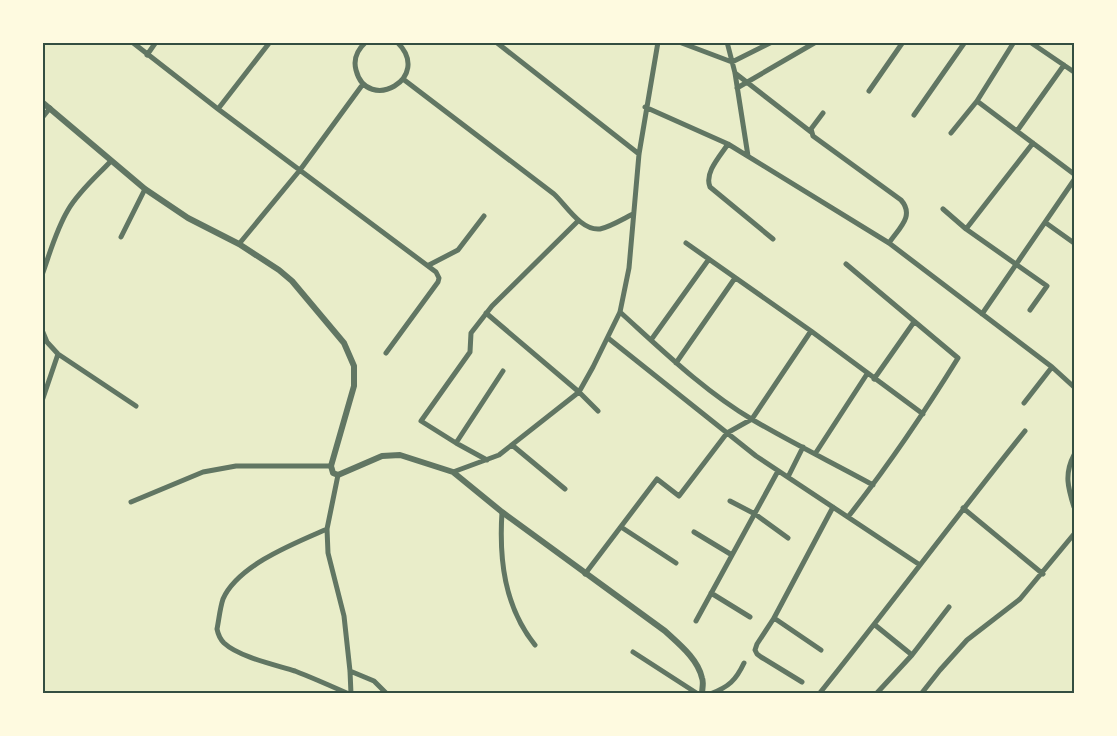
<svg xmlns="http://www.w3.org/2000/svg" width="1117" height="736" viewBox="0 0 1117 736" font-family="'Roboto Condensed',sans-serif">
  <rect width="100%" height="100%" fill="#e9edc9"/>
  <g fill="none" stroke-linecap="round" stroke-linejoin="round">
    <!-- minor -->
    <path stroke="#617663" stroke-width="5" d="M132,42L218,109L436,272L439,278L438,282L386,353
      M366,42C357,50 353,59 356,70C367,114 434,78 397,42
      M496,42L639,154
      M679,42L732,62L772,42
      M727,42L735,73L748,156
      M1030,42L1074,72
      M147,55L156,42
      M735,73L811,132
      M403,79L554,194C566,205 581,231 600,229C610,227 623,219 633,214
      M737,88L816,42
      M869,91L903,42
      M977,101L1074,174
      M645,107L728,144L889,243L1052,367L1074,387
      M218,109L270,42
      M823,113L811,129L813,136L901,200C915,216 899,228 889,243
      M914,115L965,42
      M42,118L50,108
      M1017,131L1064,65
      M951,133L977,101L1014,42
      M728,144C720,156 704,173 710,187L773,239
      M943,209L966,229L1047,286L1030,310
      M1046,223L1074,243
      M966,229L1033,143
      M121,237L145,189
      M686,243L811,331L923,414
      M239,244L300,170L363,84
      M846,264L958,358C924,413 888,466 848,517
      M429,265L458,250L484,216
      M42,275C50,253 56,230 68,210C79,191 97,176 111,161
      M620,312C662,350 704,391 753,420C792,443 833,463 873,485
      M486,313L579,392L598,411
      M982,314L1074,180
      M42,330L47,342L58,354L136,406
      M608,338L756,456L920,565
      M651,340L709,259
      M676,363L735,278
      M874,379L914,322
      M42,401L58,354
      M1024,403L1052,367
      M456,443L503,371
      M512,445L565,489
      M815,454L867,374
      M1074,455C1064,474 1068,488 1074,507
      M487,460L456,443L421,421L470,352L471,333L492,306L578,221
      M453,472L499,455L579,392L593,367L620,312L629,268L639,154L658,42
      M338,475L327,529L328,553L344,616L350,671L351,694
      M788,477L803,447
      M730,501L755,514L788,538
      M131,502L203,472L236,466H331
      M963,508L1043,574
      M502,512C499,559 504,606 535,645
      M621,527L676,563
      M327,529C295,543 238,565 223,599C220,608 219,619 217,629C218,634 220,639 224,643C239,657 276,665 295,671C313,678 331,686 349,694
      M694,532L732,555
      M585,574L657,479L679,496L727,433L752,419L811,331
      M711,593L750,617
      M774,618L821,650
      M696,621L778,471
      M875,625L912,655
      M633,652L698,694
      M350,671L374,681L387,694
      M802,682L761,657L757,654L755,650L757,644L774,618L833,507
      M710,694C729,687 736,680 744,663
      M819,694C889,607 955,518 1025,431
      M876,694L912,655L949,607
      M921,694L940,670L967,640L1020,599L1074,534"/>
    <!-- tertiary -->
    <path stroke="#617663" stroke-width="6" d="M42,102L145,189L188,218L239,244L279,270L292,281L344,343L354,366V386L331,466L333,473L338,475L382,456L400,455L453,472L502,512L665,631C679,644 698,659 702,678C704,682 702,689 702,694"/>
  </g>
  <!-- border -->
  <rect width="1117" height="736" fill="none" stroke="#fefae0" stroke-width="88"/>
  <rect x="44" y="44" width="1029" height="648" fill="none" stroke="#344e41" stroke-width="2"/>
</svg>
